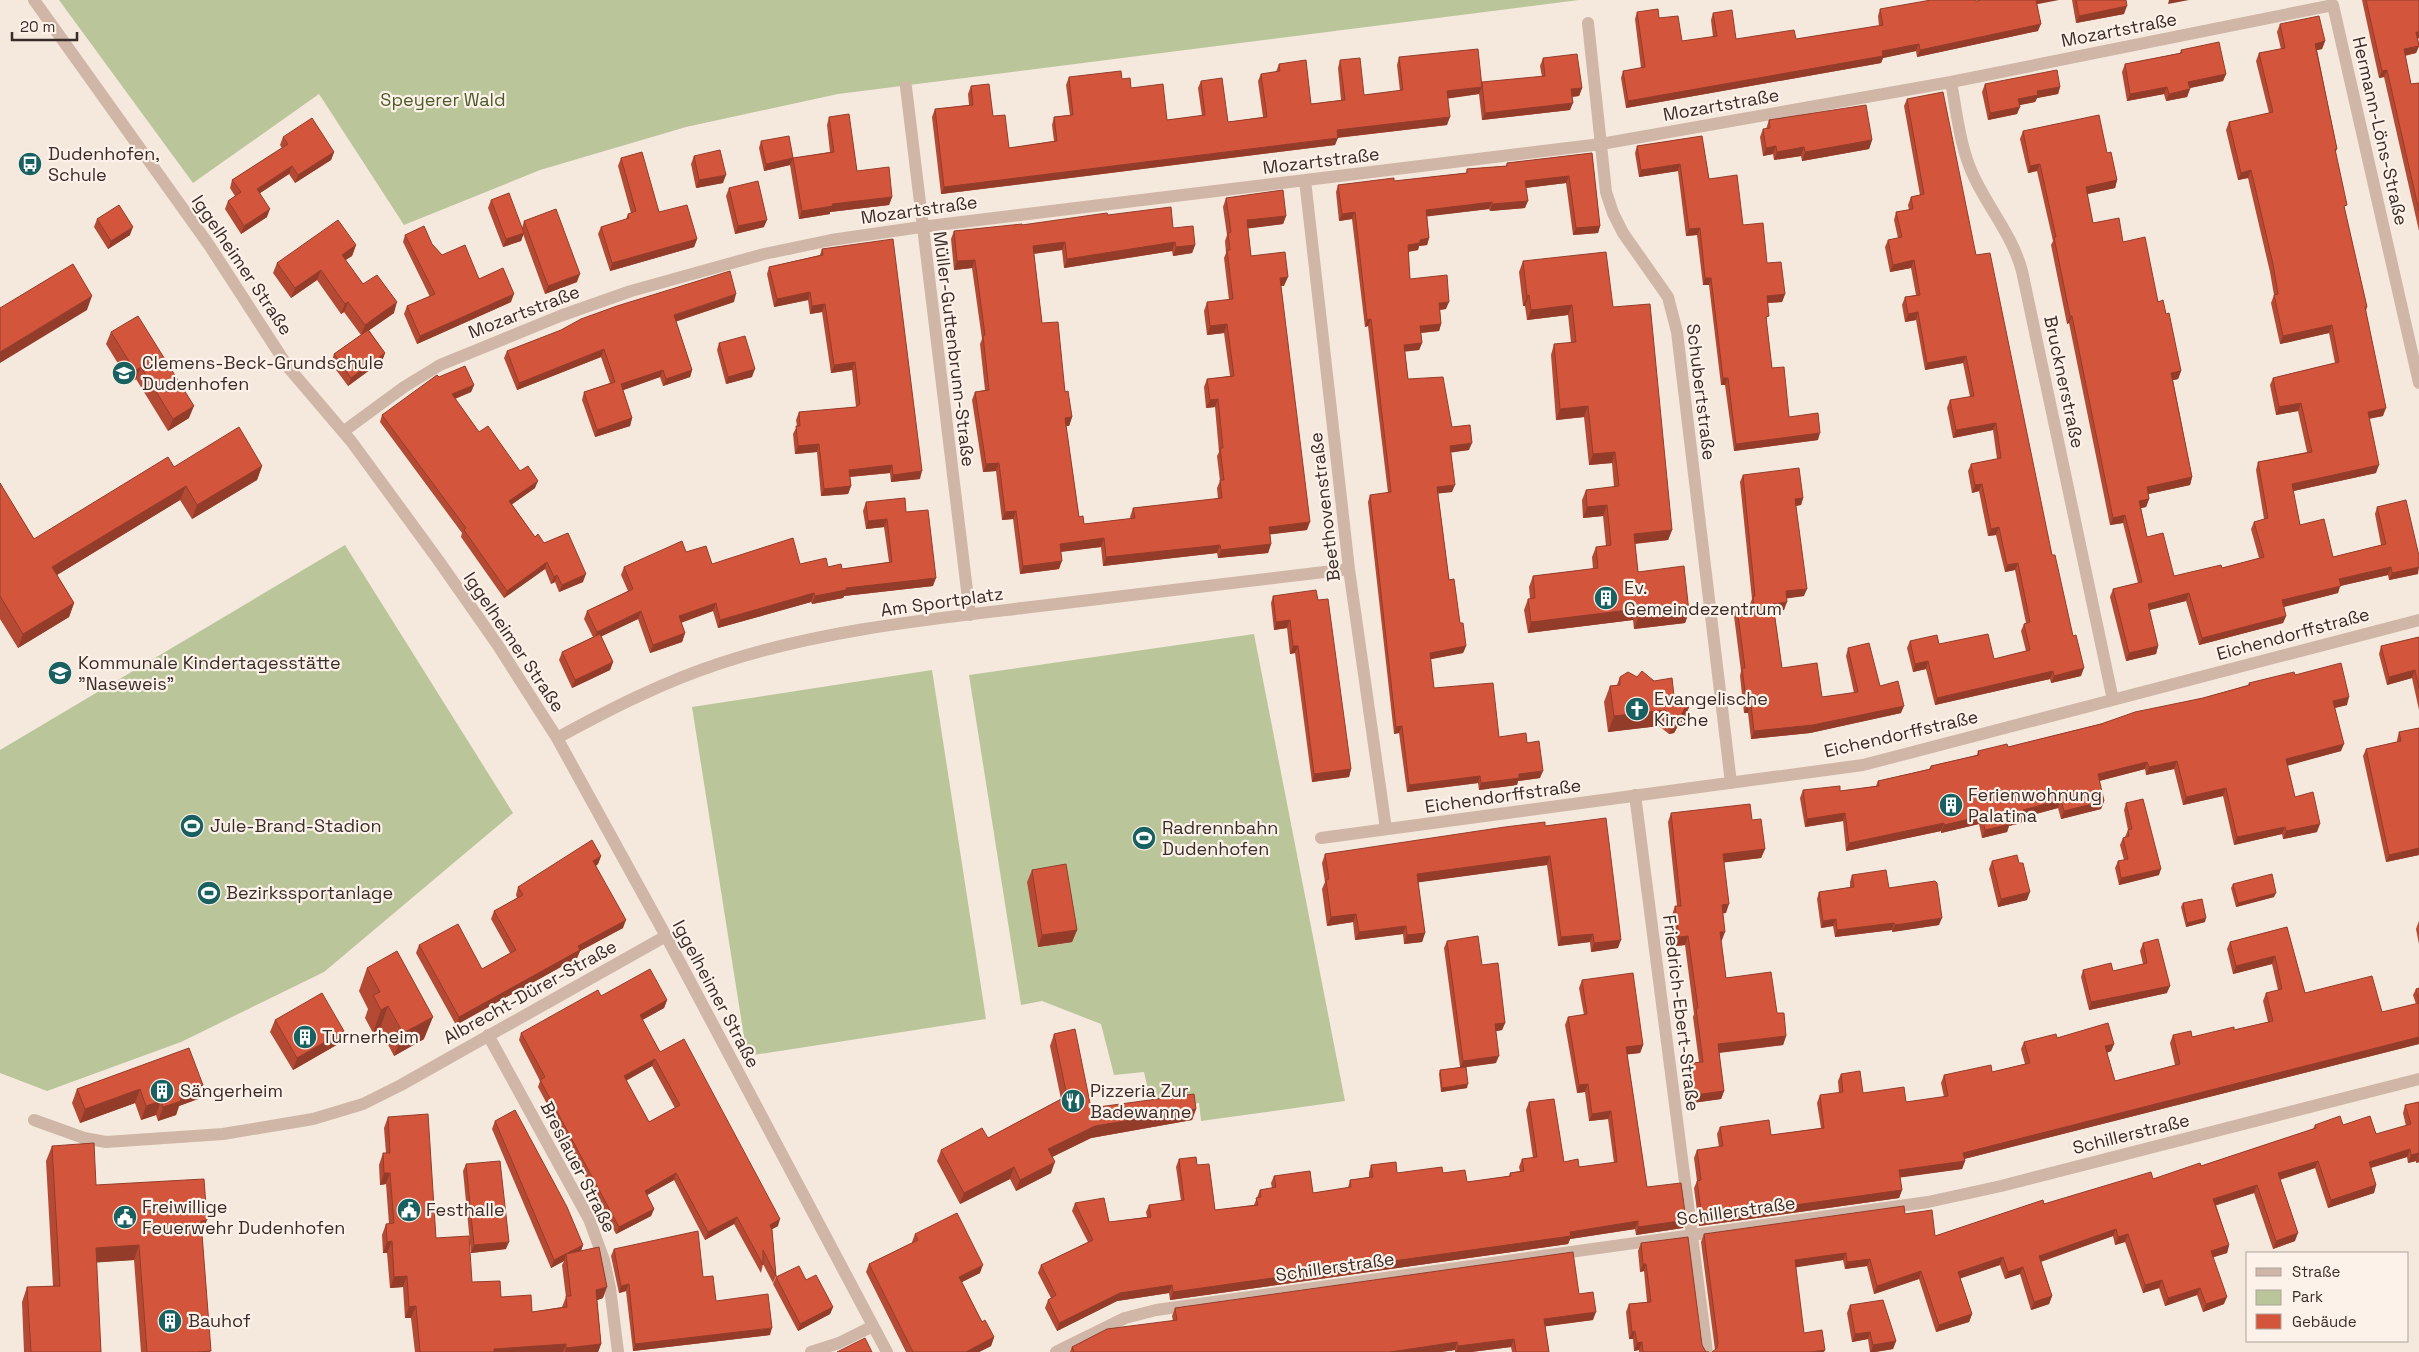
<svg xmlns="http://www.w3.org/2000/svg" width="2419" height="1352" viewBox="0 0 2419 1352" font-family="'Space Grotesk',sans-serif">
  <rect width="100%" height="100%" fill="#f5e8dc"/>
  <!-- green -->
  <path fill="#bac69a" d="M59,0H1579L838,94L686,127L540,170L404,225L319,94L193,183Z
    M345,545L513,813L324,972L181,1042L47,1091L0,1073V750Z
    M1254,634L1345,1101L1201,1121L1199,1103L1153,1111L1144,1072L1114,1075L1101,1024L1042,1001L1021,1005L969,675Z
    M932,670L986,1019L747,1056L692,707Z"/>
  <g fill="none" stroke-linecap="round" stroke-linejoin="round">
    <!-- minor -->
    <path stroke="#cfb6a6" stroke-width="12" d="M34,0L209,245L288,367L351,441L436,557L497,644L557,738L666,936L887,1352
      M1588,23L1606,192L1613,213L1623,233L1668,297L1677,332L1731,783
      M1951,82C1957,114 1960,149 1975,179C1990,210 2013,237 2022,271L2113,700
      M906,87L970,615
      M1305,180L1349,569L1386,829
      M344,431L404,387L440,365L560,316L631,291L764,254L831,240L921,227L1601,144L1951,82L2333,5L2419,383
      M557,738C610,709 663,682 721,663C818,631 922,620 1023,608C1132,595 1240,582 1349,569
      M1635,795L1707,1352
      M1321,838L1863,765L2419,620
      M488,1035L589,1219L604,1260L610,1288L618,1352
      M34,1120L84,1138L106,1142L223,1134L313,1119L363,1104L401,1085L666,936
      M811,1352L839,1343L873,1326
      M1056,1352L1125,1318L1156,1310L1928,1202L2001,1186L2419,1079"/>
  </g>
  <!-- wall -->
  <path fill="#b54a34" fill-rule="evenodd" d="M2072,0H2126L2124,14L2076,23Z
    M2362,0H2419V38L2418,39L2419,46L2416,53L2405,56L2411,84L2419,83V231L2384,77L2379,78Z
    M1976,1L2037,4L2038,31L1917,57L1916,51L1883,58L1881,63L1626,108L1621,78L1623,71L1641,68L1635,19L1637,12L1659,18L1682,41L1713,37L1711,20L1713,13L1736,39H1796L1879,26L1878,16L1880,9Z
    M2280,24L2325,41L2322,49L2317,50L2337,149L2335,153L2345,211L2367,307L2366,311L2383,416L2369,419L2376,473L2293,491L2300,525L2333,557L2381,545L2375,514L2377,507L2418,574L2389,580L2388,575L2340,586L2338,593L2284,607L2286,616L2283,623L2199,645L2186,601L2149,610L2158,646L2156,654L2126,661L2110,597L2113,589L2138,583L2123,523L2110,525L2069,323L2067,324L2051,245L2053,241L2037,171L2028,173L2020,139L2023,131L2107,153L2117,180L2115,188L2087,194L2093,223L2123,242L2166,314L2181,371L2178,379L2173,380L2192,477L2190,485L2148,494L2149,499L2146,507L2141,508L2147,537L2174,576L2222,568L2259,558L2251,529L2254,522L2264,519L2256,470L2258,462L2307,452L2298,411L2276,415L2270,385L2273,378L2335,363L2329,333L2280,344L2271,303L2274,295L2270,272L2248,178L2238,180L2226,130L2229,122L2269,113L2256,61L2259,53L2281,49L2277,32Z
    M2181,50L2226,74L2223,81L2190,88L2187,97L2166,101L2164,94L2127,101L2122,72L2125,64L2180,53Z
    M1399,57L1481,83L1542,77L1540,66L1543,58L1582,88L1579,96L1572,97L1570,110L1482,120L1479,94L1448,98L1447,125L1337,138L1335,145L941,194L932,117L935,109L969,105L968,94L971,86L993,116L1009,148L1054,141L1052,125L1054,117L1070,115L1066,85L1069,77L1122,79L1131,88L1167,120L1202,116L1198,88L1201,81L1228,122L1263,117L1258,81L1261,74L1276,72L1279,64L1311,104L1341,100L1338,68L1340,60L1364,95L1400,91L1397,65Z
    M1985,84L2060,87L2058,94L2037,98L2035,102L2019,105L2017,114L1988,120L1982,92Z
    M1907,99L1976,255L2052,555L2081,676L2051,683L2050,679L1935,705L1926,669L1913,672L1907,648L1910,641L1939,644L1994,659L2026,651L2021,631L2024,624L2026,623L2015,570L2005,572L1996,535L1988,536L1979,491L1972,493L1968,471L1971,464L1997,459L1993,430L1953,438L1947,408L1950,400L1970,397L1963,363L1925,370L1916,320L1905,322L1902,305L1905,297L1916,295L1911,268L1890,272L1885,247L1888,240L1898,238L1894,220L1896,212L1909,210L1908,205L1911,197L1920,195L1904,106Z
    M829,117L857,171L892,197L889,205L830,212V214L799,219L790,165L764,171L759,148L761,141L793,158L830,152L827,125Z
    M1769,120L1872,140L1869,149L1802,161L1801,156L1774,160L1773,154L1763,156L1760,137L1763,129H1766Z
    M1702,136L1709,179L1743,225L1767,263L1785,294L1782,302L1768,303L1766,323L1772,368L1789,417L1818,440L1734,451L1725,385H1721L1709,285H1703L1697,235L1686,236L1678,171L1639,177L1635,153L1637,146Z
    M283,137L334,152L331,160L295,183L289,174L260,193L267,217L241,234L225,209L228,201L235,196L230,188L232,180L282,148L280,145Z
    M1592,153L1600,226L1598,233L1573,235L1566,183L1526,188L1525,208L1490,211L1489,209L1427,216L1429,238L1427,245L1419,246L1418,250L1408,252L1410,279L1446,309L1440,310L1441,324L1439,331L1421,333L1422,343L1419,350L1405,351L1408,379L1452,427L1469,450L1451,452L1452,492L1438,493L1449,580L1466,646L1463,653L1430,659L1434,688L1499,737L1527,743L1540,778L1518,781L1517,785L1479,790L1478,783L1407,792L1399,733L1394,734L1368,502L1370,495L1388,493L1368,326L1365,327L1352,219L1339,221L1336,192L1338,185L1394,181L1466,173L1467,169L1506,166L1507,163Z
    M694,156L723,183L696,188L691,164Z
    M621,158L659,212L697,239L694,247L610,271L598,234L601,227L626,219L628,214L631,213L618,166Z
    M729,188L764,227L735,234L726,196Z
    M1226,198L1286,216L1283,224L1248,228L1251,256L1284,286H1281L1307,530L1270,534L1271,544L1268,553L1218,558L1217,553L1103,566L1101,547L1061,552L1059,569L1020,574L1013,519L1002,520L996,471L983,472L972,400L975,392L985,390L980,344L982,339L972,268L954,270L951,239L954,231L1022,225L1108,215L1173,228L1195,245L1192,253L1173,256L1172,251L1064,268L1062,250L1034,254L1042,323L1065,392L1072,417L1069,426H1066L1079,517L1084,524L1131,519L1130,517L1133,508L1218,499L1217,488L1220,481L1217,456L1219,452L1215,407L1206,408L1204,387L1207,379L1230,376L1224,333L1207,335L1204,311L1207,302L1229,300L1224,258L1226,253L1225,241L1227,235L1223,207Z
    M491,200L522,228L524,221L577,282L545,294L523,234L521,241L503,247L488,208Z
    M97,219L130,235L108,249L94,227Z
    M405,235L432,244L442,255L479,279L511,302L417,344L404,314L407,306L430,297L403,242Z
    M356,245L352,256L345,260L363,284L394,313L369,330L385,353L382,361L348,386L331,363L334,354L361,335L344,312L341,314L317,280L291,298L273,273L277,263Z
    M822,249L920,479L891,482L890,473L850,477L851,486L848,494L821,496L817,452L795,454L793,434L797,426L796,420L799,412L856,407L852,370L831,373L822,312L810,314L808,300L774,307L767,274L769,267L820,255Z
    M1523,261L1613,307L1672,530L1668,540L1635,544L1638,572L1689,612L1685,623L1634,629L1633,620L1528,633L1524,610L1528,599H1530L1529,587L1533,576L1593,569L1592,557L1596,547L1606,546L1603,516L1583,518L1582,500L1586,490L1614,487L1612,463L1589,465L1584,417L1556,420L1551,355L1554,344L1571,343L1568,315L1527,320L1525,306H1523L1519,272Z
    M734,302L676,321L692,370L690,377L663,386L660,377L623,390L632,418L630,426L595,437L582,400L584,392L610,383L601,357L517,390L504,358L507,351Z
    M111,332L189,418L168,431L136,379L130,383L106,344Z
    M719,343L752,377L726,384L717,350Z
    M439,377L474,385L471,392L455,399L479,432L520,471L535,488L512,504L535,537L544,543L583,582L559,592L555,582L551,584L545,569L504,598L461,537L462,533L380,422L382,415Z
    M262,466L257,480L192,519L180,500L57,575L74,603L69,617L18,648L0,619V483L34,539L174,467Z
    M1743,475L1803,498L1801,505L1796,506L1804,596L1786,598L1784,610L1774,611L1782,668L1822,697L1854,693L1846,656L1848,648L1880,686L1901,713L1810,733L1751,739L1748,713H1744L1740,676L1741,671L1734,616L1737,608L1750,607V604L1752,599L1740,482Z
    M866,502L906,512L933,586L844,596L843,598L812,604L811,602L718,628L713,611L681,623L685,633L682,642L650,653L638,619L601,636L613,662L610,670L572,688L559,660L562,652L593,637L584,619L587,611L628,591L621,575L624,567L686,552L712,564H800L842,569L889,562L884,527L866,529L863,511Z
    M1273,596L1318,600L1351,769L1349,777L1312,782L1295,653L1290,654L1287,628L1274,630L1271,603Z
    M2419,637V710L2412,678L2387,685L2379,654L2381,646Z
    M2295,675L2347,705L2335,708L2341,751L2287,765L2295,797L2317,832L2283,839L2282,834L2234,845L2223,796L2183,805L2174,769L2146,775L2145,769L2099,781L2104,801L2101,809L2061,819L2058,808L2024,817L2021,823L2009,826L2007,832L1982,838L1979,824L1941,833V831L1846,851L1843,821L1805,827L1800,798L1803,790L1840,791L1876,786L1878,781L1929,769L1931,766L1977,755L1978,751L2008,747L2203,698L2248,685L2249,683Z
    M1620,677L1674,696L1689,707L1683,723L1679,724L1674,733L1669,734L1659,726L1608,732L1604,702L1610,686L1617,685Z
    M2419,728V855L2386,862L2363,756L2366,749L2397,742V740L2399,732Z
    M2126,803L2159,875L2119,885L2115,868L2118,861L2124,860L2120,845L2123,838L2125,837L2128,830L2124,810Z
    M1671,813L1765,849L1761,858L1724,862L1726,913H1723L1722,940L1721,941L1726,978L1777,1013L1786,1036L1783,1045L1719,1053L1724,1091L1721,1099L1692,1103L1688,1072L1691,1063L1699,1062L1693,1017L1694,1014L1685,945L1676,946L1672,915L1675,906H1677L1668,822Z
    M1545,826L1618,948L1591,952L1590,942L1558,946L1547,865L1418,882L1425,933L1422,942L1404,944L1403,934L1355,940L1353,922L1327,926L1322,889L1325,882L1322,863L1325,854Z
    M601,856L598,864L596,866L623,928L580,951L577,958L456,1025L416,953L419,945L482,969L510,953L491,919L494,911L517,898L516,895L518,887Z
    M1992,861L2027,900L1998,907L1989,869Z
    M1032,870L1077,930L1072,942L1038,947L1027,882Z
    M1852,875L1889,888L1939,925L1892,932V930L1835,937L1833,926L1821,928L1817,899L1819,892L1850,887V882Z
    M2233,884L2274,897L2236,907L2231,888Z
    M2183,903L2205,922L2186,927L2181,907Z
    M2419,921V944L2416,929Z
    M2287,927L2305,993L2382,1012L2416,1004L2413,995L2416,989L2419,988V1044L1964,1159L1965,1161L1962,1169L1900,1177L1902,1190L1899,1198L1699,1226L1694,1188L1697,1181L1694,1158L1697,1150L1719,1147L1717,1134L1720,1127L1771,1135L1821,1128L1817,1103L1820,1095L1839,1093L1838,1081L1841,1074L1863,1093L1906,1102L1944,1097L1941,1083L1944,1075L1992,1072L2025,1064L2021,1049L2024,1042L2057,1038L2114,1044L2111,1051L2107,1053L2115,1081L2175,1065L2170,1043L2173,1035L2192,1037L2234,1030L2268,1022L2263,1001L2266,993L2278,990L2272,964L2233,974L2227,949L2230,942Z
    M1447,941L1482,965L1505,1023L1502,1030L1496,1031V1063L1466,1067L1467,1088L1441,1092L1439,1074L1440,1070L1460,1067L1444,948Z
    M2143,943L2167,993L2089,1010L2081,977L2083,970L2113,971L2143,964L2140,951Z
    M367,968L424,1039L394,1056L380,1029L373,1033L365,1018L368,1009L359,991Z
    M1582,980L1643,1045L1640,1053L1627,1054L1647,1187L1686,1220L1683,1228L1636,1235L1635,1229L1570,1239L1568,1244L1170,1300L1169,1293L1117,1301L1057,1331L1045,1308L1048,1300L1051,1298L1038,1273L1041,1265L1088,1242L1072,1211L1075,1203L1109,1222L1147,1217L1146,1212L1149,1205L1181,1201L1176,1167L1179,1159L1197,1165L1215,1210L1254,1205L1260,1190L1272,1188L1271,1183L1274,1176L1313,1193L1348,1188L1350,1180L1369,1177V1173L1371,1165L1397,1173H1443L1467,1182L1509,1176L1510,1173L1520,1171L1519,1167L1522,1159L1533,1158L1526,1110L1529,1102L1564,1162L1579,1167L1614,1163L1608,1119L1589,1121L1585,1092L1577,1093L1565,1025L1568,1017L1584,1015L1579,988Z
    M601,996L667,1000L664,1008L642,1020L660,1052L778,1226L772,1229L776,1276L773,1283L763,1264L761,1273L734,1224L705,1240L674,1180L647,1195L654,1209L651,1216L616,1234L538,1087L540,1081L519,1040L521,1033ZM652,1066L675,1108L649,1122L626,1081Z
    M275,1020L340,1043L293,1070L270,1032Z
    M1054,1034L1091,1108L1196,1109L1192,1120L1091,1138L1052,1157L1051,1173L1016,1191L1010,1179L960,1204L937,1161L941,1150L988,1138L1061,1099L1050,1046Z
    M203,1085L198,1099L179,1106L176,1115L158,1121L156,1115L141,1120L135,1103L80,1123L72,1103L77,1089Z
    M2419,1102V1162L2416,1163V1161L2408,1163L2407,1157L2371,1168L2376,1185L2374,1193L2328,1208L2315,1168L2280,1180L2295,1241L2273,1249L2254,1193L2216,1205L2229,1245L2227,1253L2213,1257L2224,1304L2203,1312L2197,1295L2165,1306L2159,1288L2143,1293L2125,1242L2115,1245L2113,1236L2041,1262L2052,1296L2049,1304L2031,1310L2020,1274L2005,1279L2000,1265L1960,1278L1972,1314L1969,1322L1936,1332L1919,1279L1874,1294L1867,1266L1845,1269L1843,1260L1795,1267L1804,1333L1715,1350L1701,1242L1704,1234L1905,1214L1935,1236L2044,1204L2153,1179L2201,1166L2313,1129L2315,1125H2343L2376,1134L2406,1126L2403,1113L2405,1105Z
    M388,1117L436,1238L472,1282L532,1312L562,1307L566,1297L562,1265L564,1261L551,1268L492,1129L495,1121L583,1245L581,1251L603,1298L597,1300L601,1344L598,1352H415L411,1318H405L403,1287L390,1288L387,1253H383L382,1235L386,1224H389L386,1184L380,1185L379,1165L383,1153H386L384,1128Z
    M52,1146L96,1185L202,1234L210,1352H141L134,1260L96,1262L101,1352H24L22,1302L27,1287L53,1286L46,1161Z
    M466,1164L506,1249L471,1253L463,1171Z
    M915,1234L980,1273L962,1282L982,1322L994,1337L991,1346L979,1352H906L866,1272L869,1264L912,1243V1242Z
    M1641,1243L1702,1345L1706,1352H1709H1639V1350L1634,1351L1633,1339H1629L1626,1312L1629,1304L1647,1302L1644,1271L1640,1272L1638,1251Z
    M614,1249L703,1277L716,1301L770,1335L633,1351L626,1291L619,1293L611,1256Z
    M776,1277L833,1307L830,1314L798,1331L773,1284Z
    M1579,1294L1593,1320L1545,1326L1549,1352H1512L1511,1347L1471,1352H1455V1350L1441,1352H1070L1072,1347L1173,1321L1172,1316L1175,1308Z
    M1850,1305L1896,1341L1893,1349L1875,1352H1870L1868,1339L1852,1342L1847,1313Z"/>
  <!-- shaded-wall -->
  <path fill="#943c2a" d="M2035,0H2059L2033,5Z
    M2169,0H2189L2168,4Z
    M2127,6L2124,14L2076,23L2079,16Z
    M2041,24L2038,31L1917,57L1920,50Z
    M2416,32H2419V38L2413,40Z
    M2325,41L2322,49L2313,51L2315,44Z
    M1919,44L1916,51L1883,58L1881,63L1626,108L1628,101Z
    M2419,46L2416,53L2401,56L2404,49Z
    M2387,70L2384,77L2379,78L2382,71Z
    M2226,74L2223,81L2185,89L2188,82Z
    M1482,87L1479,94L1445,99L1447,91Z
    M2060,87L2058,94L2037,98L2035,102L2015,106L2018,99L2037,91Z
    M2167,87L2164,94L2127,101L2130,94Z
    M1582,88L1579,96L1568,97L1571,89Z
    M2190,89L2187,97L2166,101L2169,94Z
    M1573,103L1570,110L1482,120L1485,113Z
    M2020,107L2017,114L1988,120L1990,113Z
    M1450,117L1447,125L1334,138L1337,130Z
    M1338,138L1335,145L941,194L944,187Z
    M1872,140L1869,149L1802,161L1805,152Z
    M1776,146L1773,154L1763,156L1766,148Z
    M1804,147L1801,156L1774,160L1777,152Z
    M334,152L331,160L295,183L298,175Z
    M793,158L790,165L764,171L766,164Z
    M1680,164L1678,171L1639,177L1641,170Z
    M2040,164L2037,171L2028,173L2030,166Z
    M292,166L289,174L254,197L257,189Z
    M2251,170L2248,178L2238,180L2241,173Z
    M726,175L723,183L696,188L699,180Z
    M1569,176L1566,183L1523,188L1525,181Z
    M2117,180L2115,188L2083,195L2086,187Z
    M892,197L889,205L830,212V214L799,219L802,211L832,204Z
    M1528,201L1525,208L1490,211L1492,204Z
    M1492,202L1489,209L1423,217L1426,210Z
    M270,209L267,217L241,234L244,226Z
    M1355,212L1352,219L1339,221L1342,214Z
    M1286,216L1283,224L1244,229L1247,220Z
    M767,220L764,227L735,234L738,226Z
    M1600,226L1598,233L1573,235L1576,228Z
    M133,227L130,235L108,249L111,241Z
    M1700,228L1697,235L1686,236L1689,229Z
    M524,233L521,241L503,247L506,239Z
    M1429,238L1427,245L1419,246L1418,250L1405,252L1408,245L1420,240Z
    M697,239L694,247L610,271L612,263Z
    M1065,242L1062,250L1030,254L1033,246Z
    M1175,242L1172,251L1064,268L1067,259Z
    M356,245L352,256L338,265L342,255Z
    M1195,245L1192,253L1173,256L1176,247Z
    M975,260L972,268L954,270L957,261Z
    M1914,260L1911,268L1890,272L1893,265Z
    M321,270L317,280L291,298L295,288Z
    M580,274L577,282L545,294L548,286Z
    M1288,277L1284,286H1277L1280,278Z
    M1705,278H1711L1709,285H1703Z
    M810,292L808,300L774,307L777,299Z
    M514,294L511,302L417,344L420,336Z
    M736,294L734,302L672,323L674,315Z
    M1785,294L1782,302L1764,303L1767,296Z
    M1529,295L1525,306H1523L1527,296Z
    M92,296L87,310L0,363V352Z
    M348,302L344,312L341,314L345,304Z
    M397,302L394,313L361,336L365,325Z
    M1449,302L1446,309L1436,310L1439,303Z
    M825,304L822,312L810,314L812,306Z
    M1572,305L1568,315L1527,320L1531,310Z
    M1918,312L1916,320L1905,322L1908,314Z
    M2070,316H2072L2069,323L2067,324Z
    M1371,319L1368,326L1365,327L1367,320Z
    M1227,324L1224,333L1207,335L1210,326Z
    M1441,324L1439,331L1418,333L1420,326Z
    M2332,325L2329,333L2280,344L2283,336Z
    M1422,343L1419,350L1402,352L1404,345Z
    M604,349L601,357L517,390L519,383Z
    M385,353L382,361L348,386L351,378Z
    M1966,356L1963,363L1925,370L1927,363Z
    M855,362L852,370L831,373L834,365Z
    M141,367L136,379L130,383L135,371Z
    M755,369L752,377L726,384L728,377Z
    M663,370L660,377L618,392L621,384Z
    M692,370L690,377L663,386L666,379Z
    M2181,371L2178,379L2169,381L2171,373Z
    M1723,378H1728L1725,385H1721Z
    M474,385L471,392L449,401L452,394Z
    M1218,399L1215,407L1206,408L1210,400Z
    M2301,403L2298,411L2276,415L2279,407Z
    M194,406L189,418L168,431L173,419Z
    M1588,406L1584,417L1556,420L1560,409Z
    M2386,408L2383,416L2365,419L2368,412Z
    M1072,417L1069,426H1062L1065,418Z
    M632,418L630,426L595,437L597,430Z
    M1996,423L1993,430L1953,438L1956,430Z
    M1820,433L1818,440L1734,451L1736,444Z
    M1472,443L1469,450L1448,453L1450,446Z
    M819,444L817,452L795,454L798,446Z
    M1615,452L1612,463L1589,465L1593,454Z
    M999,463L996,471L983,472L986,464Z
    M892,465L890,473L846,477L849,470Z
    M2379,465L2376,473L2289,492L2292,484Z
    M262,466L257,480L192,519L197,505Z
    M922,471L920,479L891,482L893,475Z
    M2192,477L2190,485L2144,495L2147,487Z
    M538,481L535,488L507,508L509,501Z
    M1982,484L1979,491L1972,493L1975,485Z
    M1455,485L1452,492L1434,494L1437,487Z
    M186,486L180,500L47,581L52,567Z
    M851,486L848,494L821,496L824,489Z
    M1803,498L1801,505L1792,506L1795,499Z
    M2149,499L2146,507L2136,509L2139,501Z
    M1607,505L1603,516L1583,518L1587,507Z
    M1016,511L1013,519L1002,520L1005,512Z
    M2125,515L2123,523L2110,525L2113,518Z
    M887,519L884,527L866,529L868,521Z
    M1310,522L1307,530L1266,535L1269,527Z
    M1999,527L1996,535L1988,536L1991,529Z
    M1672,530L1668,540L1630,544L1634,534Z
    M1104,538L1101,547L1057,552L1060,544Z
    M1271,544L1268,553L1218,558L1221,550Z
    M1220,545L1217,553L1103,566L1106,557Z
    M1062,561L1059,569L1020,574L1023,566Z
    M547,562L545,569L504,598L507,591Z
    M2018,563L2015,570L2005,572L2007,565Z
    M2391,567L2388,575L2340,586L2338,593L2279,608L2282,600L2339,579Z
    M2419,567L2418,574L2389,580L2392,573Z
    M586,574L583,582L559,592L562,585Z
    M557,575L555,582L551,584L554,577Z
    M936,578L933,586L844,596L843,598L812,604L815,596L846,588Z
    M1807,589L1804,596L1783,599L1786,591Z
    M814,593L811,602L718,628L720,620Z
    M2189,593L2186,601L2145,611L2148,604Z
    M1787,602L1784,610L1771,611L1773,604Z
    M74,603L69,617L18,648L23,634Z
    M716,603L713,611L676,624L679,616Z
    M1637,609L1633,620L1528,633L1531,622Z
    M641,611L638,619L594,640L597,632Z
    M1689,612L1685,623L1634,629L1638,618Z
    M2286,616L2283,623L2199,645L2202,638Z
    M1290,620L1287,628L1274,630L1276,622Z
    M685,633L682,642L650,653L653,645Z
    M1293,646H1298L1295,653L1290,654Z
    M1466,646L1463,653L1427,660L1430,653Z
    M2158,646L2156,654L2126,661L2129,653Z
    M1928,661L1926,669L1913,672L1915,664Z
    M613,662L610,670L572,688L575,680Z
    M2084,668L2081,676L2051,683L2054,676Z
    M2415,670L2412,678L2387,685L2389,677Z
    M2053,671L2050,679L1935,705L1937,698Z
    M2349,697L2347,705L2330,709L2333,701Z
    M1751,705L1748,713H1744L1747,706Z
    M1904,706L1901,713L1810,733L1751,739L1754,731Z
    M1689,707L1683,723L1679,724L1674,733L1669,734L1674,718L1685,708Z
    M1665,710L1659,726L1608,732L1614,716Z
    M1402,726L1399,733L1394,734L1396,727Z
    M2344,744L2341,751L2283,767L2286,759Z
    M2177,761L2174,769L2146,775L2149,767Z
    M2147,762L2145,769L2095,782L2098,774Z
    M1351,769L1349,777L1312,782L1314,774Z
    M1543,771L1540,778L1518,781L1517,785L1479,790L1481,783L1519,774Z
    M1480,776L1478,783L1407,792L1409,785Z
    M2226,788L2223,796L2183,805L2186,797Z
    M2061,800L2058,808L2024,817L2021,823L2009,826L2007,832L1982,838L1985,830L2009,819L2023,810Z
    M2104,801L2101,809L2061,819L2064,811Z
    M1845,813L1843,821L1805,827L1807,819Z
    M1982,816L1979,824L1941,833L1944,825Z
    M1944,823L1941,831L1846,851L1849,843Z
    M2320,824L2317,832L2283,839L2286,831Z
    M2285,827L2282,834L2234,845L2237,837Z
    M2419,848V855L2386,862L2389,855Z
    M1765,849L1761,858L1720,863L1723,854Z
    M601,856L598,864L590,869L593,861Z
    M1550,856L1547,865L1414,883L1417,874Z
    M2161,869L2159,875L2119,885L2121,878Z
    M2030,892L2027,900L1998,907L2001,899Z
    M2276,893L2274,897L2236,907L2238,903Z
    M1729,904L1726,913L1719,914L1722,905Z
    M1356,914L1353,922L1327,926L1331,917Z
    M1942,918L1939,925L1892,932L1895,925Z
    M2206,918L2205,922L2186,927L2187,923Z
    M1836,919L1833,926L1821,928L1823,921Z
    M626,920L623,928L580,951L577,958L456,1025L459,1017L578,946Z
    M1894,923L1892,930L1835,937L1837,930Z
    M1406,926L1403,934L1355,940L1359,932Z
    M1077,930L1072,942L1038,947L1042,935Z
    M1720,932H1725L1722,940L1717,941Z
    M1425,933L1422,942L1404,944L1407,935Z
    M1593,934L1590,942L1558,946L1561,937Z
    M1688,936L1685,945L1676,946L1679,937Z
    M1621,940L1618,948L1591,952L1594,943Z
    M2275,956L2272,964L2233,974L2236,966Z
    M2170,986L2167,993L2089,1010L2091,1002Z
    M667,1000L664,1008L637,1023L640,1015Z
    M388,1006L380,1029L373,1033L381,1010Z
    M433,1017L424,1039L394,1056L403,1033Z
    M1505,1023L1502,1030L1492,1032L1495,1024Z
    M344,1031L340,1043L293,1070L297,1058Z
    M1786,1036L1783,1045L1715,1053L1718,1044Z
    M2419,1037V1044L1960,1160L1963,1153Z
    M2114,1044L2111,1051L2103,1054L2105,1046Z
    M1643,1045L1640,1053L1623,1055L1626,1047Z
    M1499,1056L1496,1063L1460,1068L1463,1061Z
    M655,1059L652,1066L621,1083L624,1076Z
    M1468,1084L1467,1088L1441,1092L1442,1088Z
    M1588,1084L1585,1092L1577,1093L1579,1085Z
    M203,1085L198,1099L179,1106L176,1115L158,1121L163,1107L179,1094Z
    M140,1089L135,1103L80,1123L85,1109Z
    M1724,1091L1721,1099L1692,1103L1695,1095Z
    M161,1101L156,1115L141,1120L146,1106Z
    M1196,1109L1192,1120L1091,1138L1044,1161L1048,1149L1095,1126Z
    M1611,1111L1608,1119L1589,1121L1592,1114Z
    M2410,1149L2407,1157L2366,1169L2369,1162Z
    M2419,1153L2416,1161L2408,1163L2411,1155Z
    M2419,1155V1162L2416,1163Z
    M1965,1161L1962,1169L1897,1178L1899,1170Z
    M2318,1161L2315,1168L2275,1181L2278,1173Z
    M1055,1162L1051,1173L1016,1191L1020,1180Z
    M1014,1167L1010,1179L960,1204L964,1193Z
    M384,1173H390L386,1184L380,1185Z
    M676,1173L674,1180L642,1198L645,1191Z
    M2257,1185L2254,1193L2211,1207L2213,1199Z
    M2376,1185L2374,1193L2328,1208L2331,1200Z
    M1902,1190L1899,1198L1699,1226L1702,1218Z
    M654,1209L651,1216L616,1234L619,1227Z
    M737,1217L734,1224L705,1240L708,1232Z
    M780,1219L778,1226L767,1232L770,1225Z
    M207,1220L201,1235V1221Z
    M1686,1220L1683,1228L1636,1235L1638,1227Z
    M1638,1221L1635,1229L1570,1239L1568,1244L1170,1300L1173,1292Z
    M2116,1229L2113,1236L2036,1263L2039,1256Z
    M2298,1233L2295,1241L2273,1249L2276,1241Z
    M2128,1234L2125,1242L2115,1245L2118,1237Z
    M392,1241L387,1253H383L387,1242Z
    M509,1242L506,1249L471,1253L474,1245Z
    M139,1245L134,1260L90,1263L96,1248Z
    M583,1245L580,1253L566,1254L564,1261L551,1268L554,1260Z
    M2229,1245L2227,1253L2208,1259L2211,1251Z
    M1846,1253L1843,1260L1792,1268L1795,1260Z
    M2003,1257L2000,1265L1956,1280L1958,1272Z
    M1870,1259L1867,1266L1845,1269L1847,1262Z
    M1643,1264H1646L1644,1271L1640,1272Z
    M983,1265L980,1273L956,1285L959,1277Z
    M2023,1267L2020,1274L2005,1279L2008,1272Z
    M1921,1271L1919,1279L1874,1294L1877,1286Z
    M407,1276L403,1287L390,1288L394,1277Z
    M2162,1280L2159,1288L2143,1293L2145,1285Z
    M629,1284L626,1291L619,1293L621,1286Z
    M1172,1285L1169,1293L1117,1301L1057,1331L1059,1323L1120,1293Z
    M607,1287L603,1298L592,1302L596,1290Z
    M2200,1288L2197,1295L2165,1306L2168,1298Z
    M2052,1296L2049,1304L2031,1310L2034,1302Z
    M2227,1297L2224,1304L2203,1312L2206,1304Z
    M416,1306L411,1318H405L409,1307Z
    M833,1307L830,1314L798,1331L800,1324Z
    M1596,1312L1593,1320L1541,1327L1544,1319Z
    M1972,1314L1969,1322L1936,1332L1939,1325Z
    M772,1328L770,1335L633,1351L635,1344Z
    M1635,1331L1633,1339H1629L1632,1332Z
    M1870,1332L1868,1339L1852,1342L1855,1334Z
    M994,1337L991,1346L979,1352H966Z
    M1514,1339L1511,1347L1471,1352H1456L1458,1346Z
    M1896,1341L1893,1349L1875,1352H1871L1873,1345Z
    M1457,1342L1455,1350L1441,1352H1390Z
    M1642,1342L1639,1350L1634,1351L1637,1343Z
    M566,1344L563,1352H493L494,1349Z
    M601,1344L598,1352H565L566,1348Z
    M1825,1350L1824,1352H1810Z"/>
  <!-- building -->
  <path fill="#d3563c" stroke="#943c2a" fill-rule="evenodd" d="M1931,0H1976V1L1982,0H2036L2041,24L1920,50L1919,44L1882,51L1883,56L1628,101L1623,71L1645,67L1637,12L1658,9L1659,18L1678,16L1682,41L1717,36L1713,13L1732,10L1736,39L1794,30L1796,39L1883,25L1880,9Z
    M2076,0H2126L2127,6L2079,16Z
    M2366,0H2419V32H2416L2419,46L2404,49L2411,84L2419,83V211L2387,70L2382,71Z
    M2319,16L2325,41L2315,44L2337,149H2335L2347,205L2344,206L2367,307H2365L2386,408L2368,412L2379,465L2292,484L2300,525L2324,519L2333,557L2386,544L2377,507L2406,500L2419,556V567L2392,573L2391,567L2339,579L2341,586L2282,600L2286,616L2202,638L2189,593L2148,604L2158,646L2129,653L2113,589L2142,582L2125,515L2113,518L2072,316H2070L2054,237H2056L2040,164L2030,166L2023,131L2099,115L2107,153L2111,152L2117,180L2086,187L2093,223L2119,218L2123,242L2145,237L2158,302L2163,300L2166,314L2169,313L2181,371L2171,373L2192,477L2147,487L2149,499L2139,501L2147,537L2163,533L2174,576L2221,565L2222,568L2264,557L2254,522L2268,518L2258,462L2312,452L2301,403L2279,407L2273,378L2339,362L2332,325L2283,336L2274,295L2278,294L2273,264L2251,170L2241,173L2229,122L2273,112L2259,53L2285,48L2280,24Z
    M2219,42L2226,74L2188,82L2190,89L2169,94L2167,87L2130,94L2125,64L2182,53L2181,50Z
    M1478,49L1482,87L1447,91L1450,117L1337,130L1338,138L944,187L935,109L973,105L971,86L989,84L993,116L1005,115L1009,148L1057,141L1054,117L1073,115L1069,77L1121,71L1122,79L1130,78L1131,88L1163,84L1167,120L1205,115L1201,81L1222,78L1228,122L1267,117L1261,74L1280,71L1279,64L1306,60L1311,104L1345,100L1340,60L1360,58L1364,95L1403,90L1399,57Z
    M1577,54L1582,88L1571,89L1573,103L1485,113L1482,82L1545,76L1543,58Z
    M2057,70L2060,87L2037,91L2038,95L2018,99L2020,107L1990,113L1985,84Z
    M1943,92L1976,255L1990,253L2052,555H2055L2073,636L2076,635L2084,668L2054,676L2053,671L1937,698L1928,661L1915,664L1910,641L1937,635L1939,644L1988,634L1994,659L2030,650L2024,624L2030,622L2018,563L2007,565L1999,527L1991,529L1982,484L1975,485L1971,464L2001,458L1996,423L1956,430L1950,400L1974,396L1966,356L1927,363L1918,312L1908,314L1905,297L1920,295L1914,260L1893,265L1888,240L1902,237L1896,212L1913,209L1911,197L1924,194L1907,99Z
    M1866,105L1872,140L1805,152L1804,147L1777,152L1776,146L1766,148L1763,129L1770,128L1769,120Z
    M849,114L857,171L889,167L892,197L832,204L833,206L802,211L793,158L834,152L829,117Z
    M312,118L334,152L298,175L292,166L257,189L270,209L244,226L228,201L241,192L232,180L288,144L283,137Z
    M789,136L793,158L766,164L761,141Z
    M1702,136L1709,179L1737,175L1743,225L1763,223L1767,263L1781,262L1785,294L1767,296L1769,316L1766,317L1772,368L1784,367L1789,417L1818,413L1820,433L1736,444L1728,378H1723L1711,278H1705L1700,228L1689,229L1680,164L1641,170L1637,146Z
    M720,150L726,175L699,180L694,156Z
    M642,152L659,212L687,205L697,239L612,263L601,227L629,218L628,214L636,211L621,158Z
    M1592,153L1600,226L1576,228L1569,176L1525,181L1528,201L1492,204V202L1426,210L1429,238L1420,240V243L1408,245L1410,279L1447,275L1449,302L1439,303L1441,324L1420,326L1422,343L1404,345L1408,379L1443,377L1452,427L1470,425L1472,443L1450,446L1455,485L1437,487L1449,580L1454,579L1460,623H1463L1466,646L1430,653L1434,688L1493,683L1499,737L1526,733L1527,743L1539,741L1543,771L1519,774V778L1481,783L1480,776L1409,785L1402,726L1396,727L1370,495L1391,492L1371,319L1367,320L1355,212L1342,214L1338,185L1394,178V181L1467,173V169L1507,166V163Z
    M758,181L767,220L738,226L729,188Z
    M1283,190L1286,216L1247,220L1251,256L1285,252L1288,277L1280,278L1310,522L1269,527L1271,544L1221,550L1220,545L1106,557L1104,538L1060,544L1062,561L1023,566L1016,511L1005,512L999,463L986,464L975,392L989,390L983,336L985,335L975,260L957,261L954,231L1022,224V225L1107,213L1108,215L1171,207L1173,228L1193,226L1195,245L1176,247L1175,242L1067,259L1065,242L1033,246L1042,323L1058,322L1065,392L1068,391L1072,417L1065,418L1079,517L1083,516L1084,524L1135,518L1133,508L1222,498L1220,480H1224L1220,448H1223L1218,399L1210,400L1207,379L1234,376L1227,324L1210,326L1207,302L1233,299L1227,250H1230L1228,233L1231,232L1226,198Z
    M509,193L524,233L506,239L491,200Z
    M119,205L133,227L111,241L97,219Z
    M556,209L580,274L548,286L524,221Z
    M338,220L356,245L342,255L363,284L377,275L397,302L365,325L348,302L345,304L321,270L295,288L277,263Z
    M424,226L432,244L442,255L465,245L479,279L503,268L514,294L420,336L407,306L435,294L405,235Z
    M893,239L922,471L893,475L892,465L849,470L851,486L824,489L819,444L798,446L796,426H800L799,412L856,407L860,404L855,362L834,365L825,304L812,306L810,292L777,299L769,267L823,255L822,249Z
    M1606,252L1613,307L1650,304L1672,530L1634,534L1638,572L1684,566L1689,612L1638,618L1637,609L1531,622L1528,599L1535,598L1533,576L1598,568L1596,547L1611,545L1607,505L1587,507L1586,490L1619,486L1615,452L1593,454L1588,406L1560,409L1554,344L1576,342L1572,305L1531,310L1529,295L1527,296L1523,261Z
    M73,264L92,296L0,352V308Z
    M730,271L736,294L674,315L692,370L666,379L663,370L621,384L632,418L597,430L584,392L615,382L604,349L519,383L507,351L561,330L581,319L617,306Z
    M138,316L194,406L173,419L141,367L135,371L111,332Z
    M368,330L385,353L351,378L334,354Z
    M745,336L755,369L728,377L719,343Z
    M465,366L474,385L452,394L479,432L488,426L520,471L528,466L538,481L509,501L535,537L538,534L544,543L568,533L586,574L562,585L557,575L554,577L547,562L507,591L464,530L466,528L382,415L437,375L439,377Z
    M239,427L262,466L197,505L186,486L52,567L74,603L23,634L0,596V483L34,539L168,457L174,467Z
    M1799,468L1803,498L1795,499L1807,589L1786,591L1787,602L1773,604L1782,668L1817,663L1822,697L1858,692L1848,648L1869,643L1880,686L1898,681L1904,706L1813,725L1754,731L1751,705L1747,706L1742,668H1745L1737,608L1754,606L1753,596H1755L1743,475Z
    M905,498L906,512L928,510L936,578L846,588V590L815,596L814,593L720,620L716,603L679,616L685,633L653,645L641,611L597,632L587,611L633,589L624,567L682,541L686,552L706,546L712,564L793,538L800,564L826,558L828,567L841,564L842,569L892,562L887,519L868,521L866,502Z
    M1316,590L1318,600L1328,599L1351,769L1314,774L1298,646H1293L1290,620L1276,622L1273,596Z
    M600,634L613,662L575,680L562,652Z
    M2419,637V689L2415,670L2389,677L2381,646Z
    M2341,663L2349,697L2333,701L2344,744L2286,759L2295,797L2313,792L2320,824L2286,831L2285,827L2237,837L2226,788L2186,797L2177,761L2149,767L2147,762L2098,774L2104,801L2064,811L2061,800L2023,810L2024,815L2009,819L2010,824L1985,830L1982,816L1944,825V823L1849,843L1845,813L1807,819L1803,790L1840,786V791L1879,786L1878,781L1931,769V766L1979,755L1978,751L2007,744L2008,747L2101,724L2135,712L2203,698L2250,685L2249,683L2294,672L2295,675Z
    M1642,671L1654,681L1672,678L1674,696L1689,707L1685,708L1680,717L1674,718L1665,710L1614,716L1610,686L1620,685V677L1628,672L1637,677Z
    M2419,728V848L2389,855L2366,749L2401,741L2399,732Z
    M2143,799L2161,869L2121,878L2118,861L2128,859L2123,838L2129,836L2128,830L2132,829L2126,803Z
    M1750,804L1752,820L1761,819L1765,849L1723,854L1729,904L1722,905L1725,932H1720L1726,978L1771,972L1777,1013H1784L1786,1036L1718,1044L1724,1091L1695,1095L1691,1063L1703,1062L1696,1008H1698L1688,936L1679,937L1675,906H1681L1671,813Z
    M1606,818L1621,940L1594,943L1593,934L1561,937L1550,856L1417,874L1425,933L1407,935L1406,926L1359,932L1356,914L1331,917L1326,880L1329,879L1325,854L1505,827L1545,822V826Z
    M592,840L601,856L593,861L626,920L578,946L580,950L459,1017L419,945L458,924L482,969L516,950L494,911L523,895L518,887Z
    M2017,855L2019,863H2023L2030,892L2001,899L1992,861Z
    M1066,864L1077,930L1042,935L1032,870Z
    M1886,870L1889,888L1935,881L1937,883L1942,918L1895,925L1894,923L1837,930L1836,919L1823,921L1819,892L1854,887L1852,875Z
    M2272,874L2276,893L2238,903L2233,884Z
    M2202,899L2206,918L2187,923L2183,903Z
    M2287,927L2305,993L2372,976L2382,1012L2419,1003V1037L1963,1153L1965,1161L1899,1170L1902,1190L1702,1218L1697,1181L1701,1180L1697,1150L1723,1146L1720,1127L1769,1120L1771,1135L1824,1128L1820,1095L1843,1092L1841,1074L1860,1071L1863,1093L1904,1087L1906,1102L1948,1096L1944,1075L1991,1065L1992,1072L2030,1063L2024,1042L2056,1034L2057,1038L2108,1023L2114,1044L2105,1046L2115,1081L2180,1064L2173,1035L2191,1031L2192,1037L2234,1027V1030L2273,1021L2266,993L2282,989L2275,956L2236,966L2230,942Z
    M1478,936L1482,965L1498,963L1505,1023L1495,1024L1499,1056L1463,1061L1447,941Z
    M2158,939L2170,986L2091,1002L2083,970L2111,963L2113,971L2147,963L2143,943Z
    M397,951L433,1017L403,1033L388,1006L381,1010L373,995L380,992L367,968Z
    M650,969L667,1000L640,1015L660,1052L684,1039L780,1219L770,1225L772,1230L776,1276L763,1250V1265L737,1217L708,1232L676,1173L645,1191L654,1209L619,1227L540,1080L545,1077L521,1033L598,990L601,996ZM655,1059L680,1105L649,1122L624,1076Z
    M1633,973L1643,1045L1626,1047L1647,1187L1681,1183L1686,1220L1638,1227V1221L1570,1232L1571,1236L1173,1292L1172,1285L1120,1293L1059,1323L1048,1300L1056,1295L1041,1265L1093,1240L1075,1203L1104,1198L1109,1222L1151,1217L1149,1205L1184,1200L1179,1159L1196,1157L1197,1165L1209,1164L1215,1210L1258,1205L1256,1198L1261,1197L1260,1190L1276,1187L1274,1176L1310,1171L1313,1193L1351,1187L1350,1180L1373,1177L1371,1165L1396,1162L1397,1173L1442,1167L1443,1173L1465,1170L1467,1182L1511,1176L1510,1173L1524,1171L1522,1159L1537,1157L1529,1102L1554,1099L1564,1162L1578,1159L1579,1167L1617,1162L1611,1111L1592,1114L1588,1084L1579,1085L1568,1017L1587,1014L1582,980Z
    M2419,988V1003L2416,989Z
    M322,993L344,1031L297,1058L275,1020Z
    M1075,1029L1091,1108L1194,1094L1196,1109L1095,1126L1048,1149L1055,1162L1020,1180L1014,1167L964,1193L941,1150L982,1128L988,1138L1067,1096L1054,1034Z
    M189,1048L203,1085L179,1094L181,1101L163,1107L161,1101L146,1106L140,1089L85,1109L77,1089Z
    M1466,1067L1468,1084L1442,1088L1440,1070Z
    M2419,1102V1155V1153L2411,1155L2410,1149L2369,1162L2376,1185L2331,1200L2318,1161L2278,1173L2298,1233L2276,1241L2257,1185L2213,1199L2229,1245L2211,1251L2227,1297L2206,1304L2200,1288L2168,1298L2162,1280L2145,1285L2128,1234L2118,1237L2116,1229L2039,1256L2052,1296L2034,1302L2023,1267L2008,1272L2003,1257L1958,1272L1972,1314L1939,1325L1921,1271L1877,1286L1870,1259L1847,1262L1846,1253L1795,1260L1804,1333L1822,1330L1825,1350L1810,1352H1712L1717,1348L1718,1343L1704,1234L1904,1206L1905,1214L1932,1210L1935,1236L2043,1200L2044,1204L2151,1172L2153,1179L2200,1163L2201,1166L2316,1128L2315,1125L2340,1116L2343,1125L2370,1116L2376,1134L2411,1124L2405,1105Z
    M515,1110L567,1207L583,1245L554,1260L495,1121Z
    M428,1114L436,1238L469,1236L472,1282L500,1281L501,1297L531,1295L532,1312L567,1307L566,1296H571L566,1254L599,1247L607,1287L596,1290L601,1344L566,1348V1344L494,1349V1352H420L416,1306L409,1307L407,1276L394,1277L392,1241L387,1242L386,1224L394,1223L390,1173H384L383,1153H390L388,1117Z
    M94,1143L96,1185L204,1179L207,1220L201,1221L211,1351L197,1352H147L139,1245L96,1248L101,1352H31L27,1287L60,1286L52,1146Z
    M500,1161L509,1242L474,1245L466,1164Z
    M957,1213L983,1265L959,1277L982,1322L985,1320L994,1337L966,1352H913L869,1264L918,1240L915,1234Z
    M698,1231L703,1277L713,1276L716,1301L768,1294L772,1328L635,1344L629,1284L621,1286L614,1249Z
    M1688,1237L1702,1345L1706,1352H1709H1643L1642,1342L1637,1343L1635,1331L1632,1332L1629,1304L1651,1302L1646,1264H1643L1641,1243Z
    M1573,1252L1579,1294L1593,1292L1596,1312L1544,1319L1549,1352H1516L1514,1339L1458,1346L1457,1342L1390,1352H1074L1072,1347L1107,1329L1177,1320L1175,1308Z
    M799,1266L806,1280L816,1275L833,1307L800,1324L776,1277Z
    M1883,1300L1896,1341L1873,1345L1870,1332L1855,1334L1850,1305Z
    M865,1338L872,1352H837Z"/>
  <!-- icons -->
  <defs>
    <g id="bus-disc" transform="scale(1.25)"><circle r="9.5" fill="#186160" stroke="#fcf2e9"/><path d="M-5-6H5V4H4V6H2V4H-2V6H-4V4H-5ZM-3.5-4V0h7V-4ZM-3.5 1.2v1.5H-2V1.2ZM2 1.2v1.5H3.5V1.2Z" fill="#fff"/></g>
    <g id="school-disc" transform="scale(1.25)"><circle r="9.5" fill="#186160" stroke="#fcf2e9"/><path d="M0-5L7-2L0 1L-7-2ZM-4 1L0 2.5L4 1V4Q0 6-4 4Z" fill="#fff"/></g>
    <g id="building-disc" transform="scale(1.25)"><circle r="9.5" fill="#186160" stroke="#fcf2e9"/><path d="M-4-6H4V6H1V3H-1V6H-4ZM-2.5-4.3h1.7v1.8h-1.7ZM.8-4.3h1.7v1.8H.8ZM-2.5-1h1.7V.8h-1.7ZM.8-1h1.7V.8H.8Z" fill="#fff"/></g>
    <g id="church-disc" transform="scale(1.25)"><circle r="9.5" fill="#186160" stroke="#fcf2e9"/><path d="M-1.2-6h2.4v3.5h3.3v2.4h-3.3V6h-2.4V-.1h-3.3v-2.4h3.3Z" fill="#fff"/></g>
    <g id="stadium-disc" transform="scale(1.25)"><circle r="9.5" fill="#186160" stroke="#fcf2e9"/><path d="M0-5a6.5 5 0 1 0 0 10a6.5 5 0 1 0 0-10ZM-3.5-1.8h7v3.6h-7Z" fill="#fff"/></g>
    <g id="restaurant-disc" transform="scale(1.25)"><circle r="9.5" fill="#186160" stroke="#fcf2e9"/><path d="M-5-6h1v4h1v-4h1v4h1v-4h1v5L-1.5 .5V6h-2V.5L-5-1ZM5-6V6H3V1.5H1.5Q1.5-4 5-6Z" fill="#fff"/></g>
    <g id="civic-disc" transform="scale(1.25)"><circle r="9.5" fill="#186160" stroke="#fcf2e9"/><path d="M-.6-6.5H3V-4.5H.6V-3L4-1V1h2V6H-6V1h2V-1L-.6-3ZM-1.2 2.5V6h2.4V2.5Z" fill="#fff"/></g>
  </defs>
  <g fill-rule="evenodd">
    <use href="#bus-disc" x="30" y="164"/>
    <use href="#school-disc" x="124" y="373"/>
    <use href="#building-disc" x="1606" y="598"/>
    <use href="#school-disc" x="60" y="673"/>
    <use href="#church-disc" x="1637" y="709"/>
    <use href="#building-disc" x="1951" y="805"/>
    <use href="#stadium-disc" x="192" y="826"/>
    <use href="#stadium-disc" x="1144" y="838"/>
    <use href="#stadium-disc" x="209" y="893"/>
    <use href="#building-disc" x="305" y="1037"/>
    <use href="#building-disc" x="162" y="1091"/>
    <use href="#restaurant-disc" x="1073" y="1101"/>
    <use href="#civic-disc" x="409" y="1210"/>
    <use href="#civic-disc" x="125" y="1217"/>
    <use href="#building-disc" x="170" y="1321"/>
  </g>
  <g text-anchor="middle" stroke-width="4.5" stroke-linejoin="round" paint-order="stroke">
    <!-- street labels -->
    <g font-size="18" fill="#3a2c28" stroke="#fcf2e9">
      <text transform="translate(2119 30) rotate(-11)" y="6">Mozartstraße</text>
      <text transform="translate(1721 105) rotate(-10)" y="6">Mozartstraße</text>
      <text transform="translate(2380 131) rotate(77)" y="6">Hermann-Löns-Straße</text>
      <text transform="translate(1321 161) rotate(-7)" y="6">Mozartstraße</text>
      <text transform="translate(919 210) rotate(-8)" y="6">Mozartstraße</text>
      <text transform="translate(242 265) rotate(56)" y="6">Iggelheimer Straße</text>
      <text transform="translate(524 312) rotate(-21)" y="6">Mozartstraße</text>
      <text transform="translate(954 349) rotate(83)" y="6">Müller-Guttenbrunn-Straße</text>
      <text transform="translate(2064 382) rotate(78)" y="6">Brucknerstraße</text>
      <text transform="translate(1701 392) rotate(83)" y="6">Schubertstraße</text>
      <text transform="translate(1325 507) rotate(-97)" y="6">Beethovenstraße</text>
      <text transform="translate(942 602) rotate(-8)" y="6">Am Sportplatz</text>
      <text transform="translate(2293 634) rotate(-15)" y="6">Eichendorffstraße</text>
      <text transform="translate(514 642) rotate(56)" y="6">Iggelheimer Straße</text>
      <text transform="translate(1901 734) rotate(-13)" y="6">Eichendorffstraße</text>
      <text transform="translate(1503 796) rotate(-8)" y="6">Eichendorffstraße</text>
      <text transform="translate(530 992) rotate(-29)" y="6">Albrecht-Dürer-Straße</text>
      <text transform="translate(716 994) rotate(62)" y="6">Iggelheimer Straße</text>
      <text transform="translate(1681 1013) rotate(83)" y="6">Friedrich-Ebert-Straße</text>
      <text transform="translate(2131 1134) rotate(-14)" y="6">Schillerstraße</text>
      <text transform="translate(578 1167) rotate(63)" y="6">Breslauer Straße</text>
      <text transform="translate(1736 1211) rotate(-8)" y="6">Schillerstraße</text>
      <text transform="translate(1335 1267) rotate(-8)" y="6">Schillerstraße</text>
    </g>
    <!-- park labels -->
    <g font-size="18" fill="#4d5b29" stroke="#fcf2e9">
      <text x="443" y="106">Speyerer Wald</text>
    </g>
    <!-- poi labels -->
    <g font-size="18" fill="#3a2c28" stroke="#fcf2e9" text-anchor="start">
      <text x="48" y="160">Dudenhofen,<tspan x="48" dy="21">Schule</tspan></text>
      <text x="142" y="369">Clemens-Beck-Grundschule<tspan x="142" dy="21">Dudenhofen</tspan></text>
      <text x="1624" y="594">Ev.<tspan x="1624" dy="21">Gemeindezentrum</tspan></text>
      <text x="78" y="669">Kommunale Kindertagesstätte<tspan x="78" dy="21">"Naseweis"</tspan></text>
      <text x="1654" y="705">Evangelische<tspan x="1654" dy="21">Kirche</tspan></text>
      <text x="1968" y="801">Ferienwohnung<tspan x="1968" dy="21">Palatina</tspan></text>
      <text x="210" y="832">Jule-Brand-Stadion</text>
      <text x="1162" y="834">Radrennbahn<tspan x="1162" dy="21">Dudenhofen</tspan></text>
      <text x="226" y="899">Bezirkssportanlage</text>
      <text x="322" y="1043">Turnerheim</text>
      <text x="180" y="1097">Sängerheim</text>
      <text x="1090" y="1097">Pizzeria Zur<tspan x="1090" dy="21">Badewanne</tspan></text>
      <text x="142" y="1213">Freiwillige<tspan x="142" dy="21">Feuerwehr Dudenhofen</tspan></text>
      <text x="426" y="1216">Festhalle</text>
      <text x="188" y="1327">Bauhof</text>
    </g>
  </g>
  <!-- legend -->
  <rect x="2246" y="1252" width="162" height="90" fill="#fcf2e9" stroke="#aea39c"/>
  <rect x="2256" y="1268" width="25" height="8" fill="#cfb6a6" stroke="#aea39c"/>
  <text x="2292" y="1277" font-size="15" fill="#3a2c28">Straße</text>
  <rect x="2256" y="1290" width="25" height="15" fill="#bac69a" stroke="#aea39c"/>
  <text x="2292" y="1302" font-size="15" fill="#3a2c28">Park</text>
  <rect x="2256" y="1314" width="25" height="15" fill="#d3563c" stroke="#aea39c"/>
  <text x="2292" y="1327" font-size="15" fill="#3a2c28">Gebäude</text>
  <!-- scale -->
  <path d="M12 32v8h65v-8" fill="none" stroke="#3a2c28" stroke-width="2.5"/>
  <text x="20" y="32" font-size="15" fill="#3a2c28" stroke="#fcf2e9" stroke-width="4" paint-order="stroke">20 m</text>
</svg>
